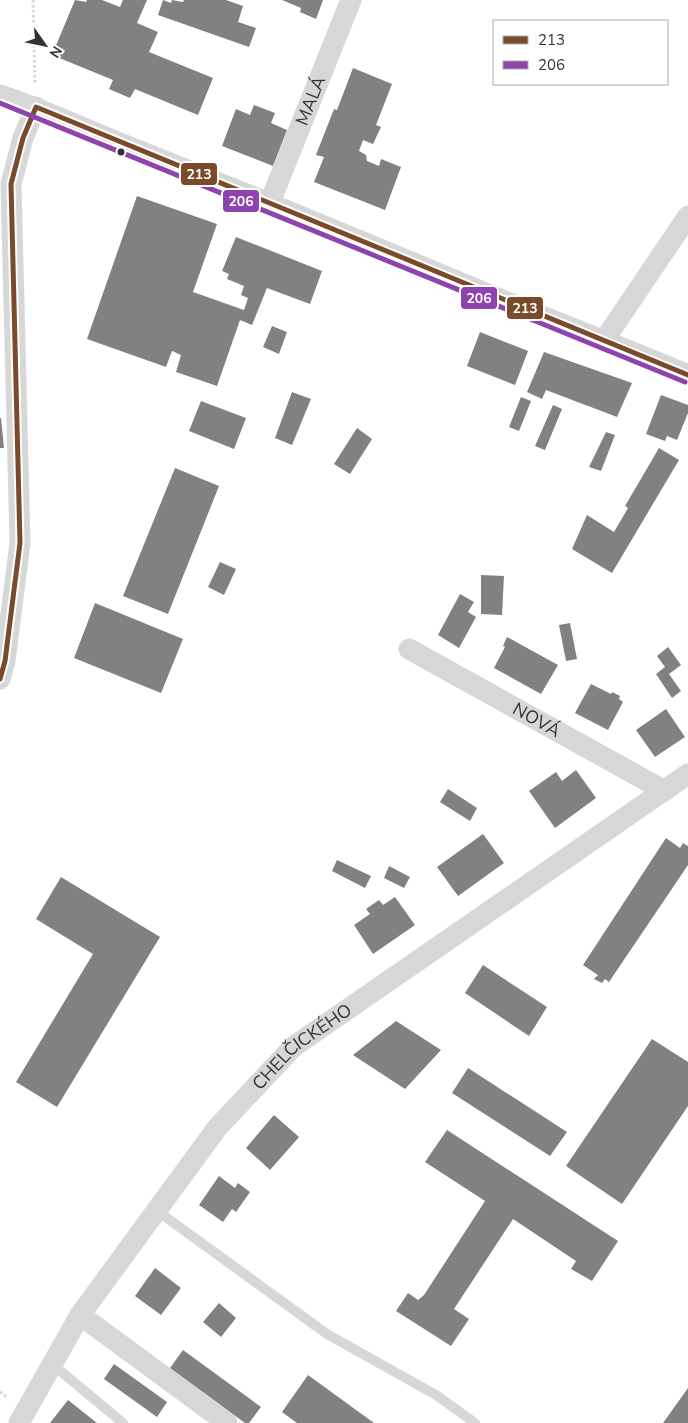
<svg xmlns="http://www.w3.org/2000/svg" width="688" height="1423" viewBox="0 0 688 1423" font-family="'Nunito Sans',sans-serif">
  <rect width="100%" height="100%" fill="#fff"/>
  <!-- building -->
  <path fill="#818181" d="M75,0L86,2L87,0H102L120,7L123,0H147L137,23L158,32L149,52L213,78L198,115L135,89L130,98L109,89L113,80L52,55Z
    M163,0L171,3L172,0L183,2L184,0H226L243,6L238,22L256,28L249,47L158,15Z
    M282,0H323L316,19L300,12L301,8Z
    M353,68L392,84L376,125L381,127L373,144L363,140L359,151L366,155L367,161L379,166L381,159L401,167L385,210L314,182L324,157L316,155L334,109L337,110Z
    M254,105L275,113L271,123L287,130L273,166L222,146L236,109L250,115Z
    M137,196L217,224L193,292L244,310L248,298L241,295L244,286L227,279L229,274L222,271L236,237L322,271L310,304L267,288L252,325L240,320L217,386L176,372L181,355L172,351L166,367L87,339Z
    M272,326L287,332L279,354L263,347Z
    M480,332L528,351L515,385L467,366Z
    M544,352L632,383L617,417L546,390L542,399L527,392Z
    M292,392L311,399L292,445L275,438Z
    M661,395L688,405V413L677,440L667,436L665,441L646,434Z
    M521,397L531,401L519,431L509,427Z
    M201,401L246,418L234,449L189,431Z
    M553,405L562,409L545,450L535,446Z
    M0,418H1L4,448H0Z
    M357,428L372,439L350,474L334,464Z
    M606,432L615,435L601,471L589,467Z
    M659,448L679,460L612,573L572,549L587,515L614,532L628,508L625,506Z
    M175,468L219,486L168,614L123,596Z
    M220,562L236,569L224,595L208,587Z
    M481,575L504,576L502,615L481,614Z
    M460,594L474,602L468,612L476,617L459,648L438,635Z
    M95,603L183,639L161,693L74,658Z
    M570,623L577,659L566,661L559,625Z
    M507,637L558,665L541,694L494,668L505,647L503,646Z
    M668,647L681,665L669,674L681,691L672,698L656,674L665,667L657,656Z
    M591,684L611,694L612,692L620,696L619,699L623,702L608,730L575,713Z
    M666,709L685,737L655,757L636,730Z
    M576,770L596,798L555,828L529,791L556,772L562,781Z
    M448,789L477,808L470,821L440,802Z
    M483,834L504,863L458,896L437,867Z
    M666,838L680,848L683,843L688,846V865L609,982L605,979L602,983L594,979L598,975L583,965Z
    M337,860L371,876L365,888L332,871Z
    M389,866L410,877L404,888L384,878Z
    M61,877L160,937L57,1107L16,1082L93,954L36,919Z
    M395,897L415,925L373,954L354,925L370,914L366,909L379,900L383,905Z
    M483,965L547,1007L529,1036L465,993Z
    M396,1021L441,1050L405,1089L353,1055Z
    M652,1039L688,1062V1106L622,1204L566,1166Z
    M468,1068L567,1132L550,1156L452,1093Z
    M274,1115L299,1137L270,1170L246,1148Z
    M447,1130L618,1241L592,1281L571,1269L576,1261L513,1219L454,1309L469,1319L451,1346L396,1311L408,1293L418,1300L424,1295L485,1201L425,1162Z
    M219,1176L235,1188L238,1183L250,1192L236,1212L232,1209L223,1222L199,1205Z
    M155,1268L181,1288L161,1315L135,1296Z
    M219,1303L236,1318L221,1337L203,1322Z
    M183,1350L261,1407L249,1423H245L170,1368Z
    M114,1364L167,1402L157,1417L104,1379Z
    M308,1375L374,1423H297L282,1412Z
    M688,1388V1423H663Z
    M68,1400L97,1423H50Z"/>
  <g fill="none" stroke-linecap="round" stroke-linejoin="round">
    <!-- path -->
    <path stroke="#d6d6d6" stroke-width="3" stroke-dasharray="2.5 2.5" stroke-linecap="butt" d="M33,0L35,84
      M0,1392L8,1398"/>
    <!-- lane -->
    <path stroke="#d7d7d7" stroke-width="10" d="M156,1210L327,1334L436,1395L475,1423
      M52,1364L123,1423"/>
    <!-- street -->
    <g stroke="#d7d7d7" stroke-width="21">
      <path d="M0,95C48,111 93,133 140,151C251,195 361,241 471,287C543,318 616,344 688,375"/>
      <path id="s1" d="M270,202L351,0"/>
      <path d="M605,339L688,216"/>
      <path id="s2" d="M409,649L665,791"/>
      <path d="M0,679L5,661L20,543L11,184L23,138L36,107"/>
      <path d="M80,1315L227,1423"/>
      <path id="s3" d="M19,1423L80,1315L217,1128L293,1047L688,774"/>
    </g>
    <!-- bus-1 casing -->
    <g stroke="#fff" stroke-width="9">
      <path id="bus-1" d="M36,107L688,375
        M0,679L5,661L20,543L11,184L23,138L36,107"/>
    </g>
    <!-- bus-2 casing -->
    <g stroke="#fff" stroke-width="9">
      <path id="bus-2" d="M0,103L685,382"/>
    </g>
    <!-- bus-1 -->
    <use href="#bus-1" stroke="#7a4b2a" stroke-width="5"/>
    <!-- bus-2 -->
    <use href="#bus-2" stroke="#8e44ad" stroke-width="5"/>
  </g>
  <!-- markers -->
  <circle fill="#333" stroke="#fff" stroke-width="2" cx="121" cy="152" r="4.5"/>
  <g text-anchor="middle" stroke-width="5" stroke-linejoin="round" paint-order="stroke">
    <!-- street labels -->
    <g font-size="18" fill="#333" stroke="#fff">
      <text dy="6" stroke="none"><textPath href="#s1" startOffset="109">MALÁ</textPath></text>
      <text dy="6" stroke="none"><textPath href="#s2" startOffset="146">NOVÁ</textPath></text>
      <text dy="6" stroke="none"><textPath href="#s3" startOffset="474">CHELČICKÉHO</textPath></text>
    </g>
  </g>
  <g stroke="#fff" stroke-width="2">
    <rect x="180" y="162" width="38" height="24" rx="5" fill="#7a4b2a"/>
    <rect x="222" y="189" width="38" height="24" rx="5" fill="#8e44ad"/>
    <rect x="460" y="286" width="38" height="24" rx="5" fill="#8e44ad"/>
    <rect x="506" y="296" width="38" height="24" rx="5" fill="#7a4b2a"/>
  </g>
  <g font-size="14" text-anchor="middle" font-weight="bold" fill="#fff">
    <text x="199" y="179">213</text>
    <text x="241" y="206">206</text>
    <text x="479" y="303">206</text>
    <text x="525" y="313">213</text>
  </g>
  <!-- legend -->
  <rect x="493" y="20" width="175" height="65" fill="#ffffff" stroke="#adadad"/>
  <rect x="503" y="36" width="25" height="8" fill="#7a4b2a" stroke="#adadad"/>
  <text x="538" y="45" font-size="15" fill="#333333">213</text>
  <rect x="503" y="61" width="25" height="8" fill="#8e44ad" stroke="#adadad"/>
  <text x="538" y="70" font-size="15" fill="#333333">206</text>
  <!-- north arrow -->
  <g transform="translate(45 45) rotate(123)" stroke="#ffffff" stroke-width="4" paint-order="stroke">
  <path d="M0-4L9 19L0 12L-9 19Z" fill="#333333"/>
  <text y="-8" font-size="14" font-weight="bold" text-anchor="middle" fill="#333333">N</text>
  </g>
</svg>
